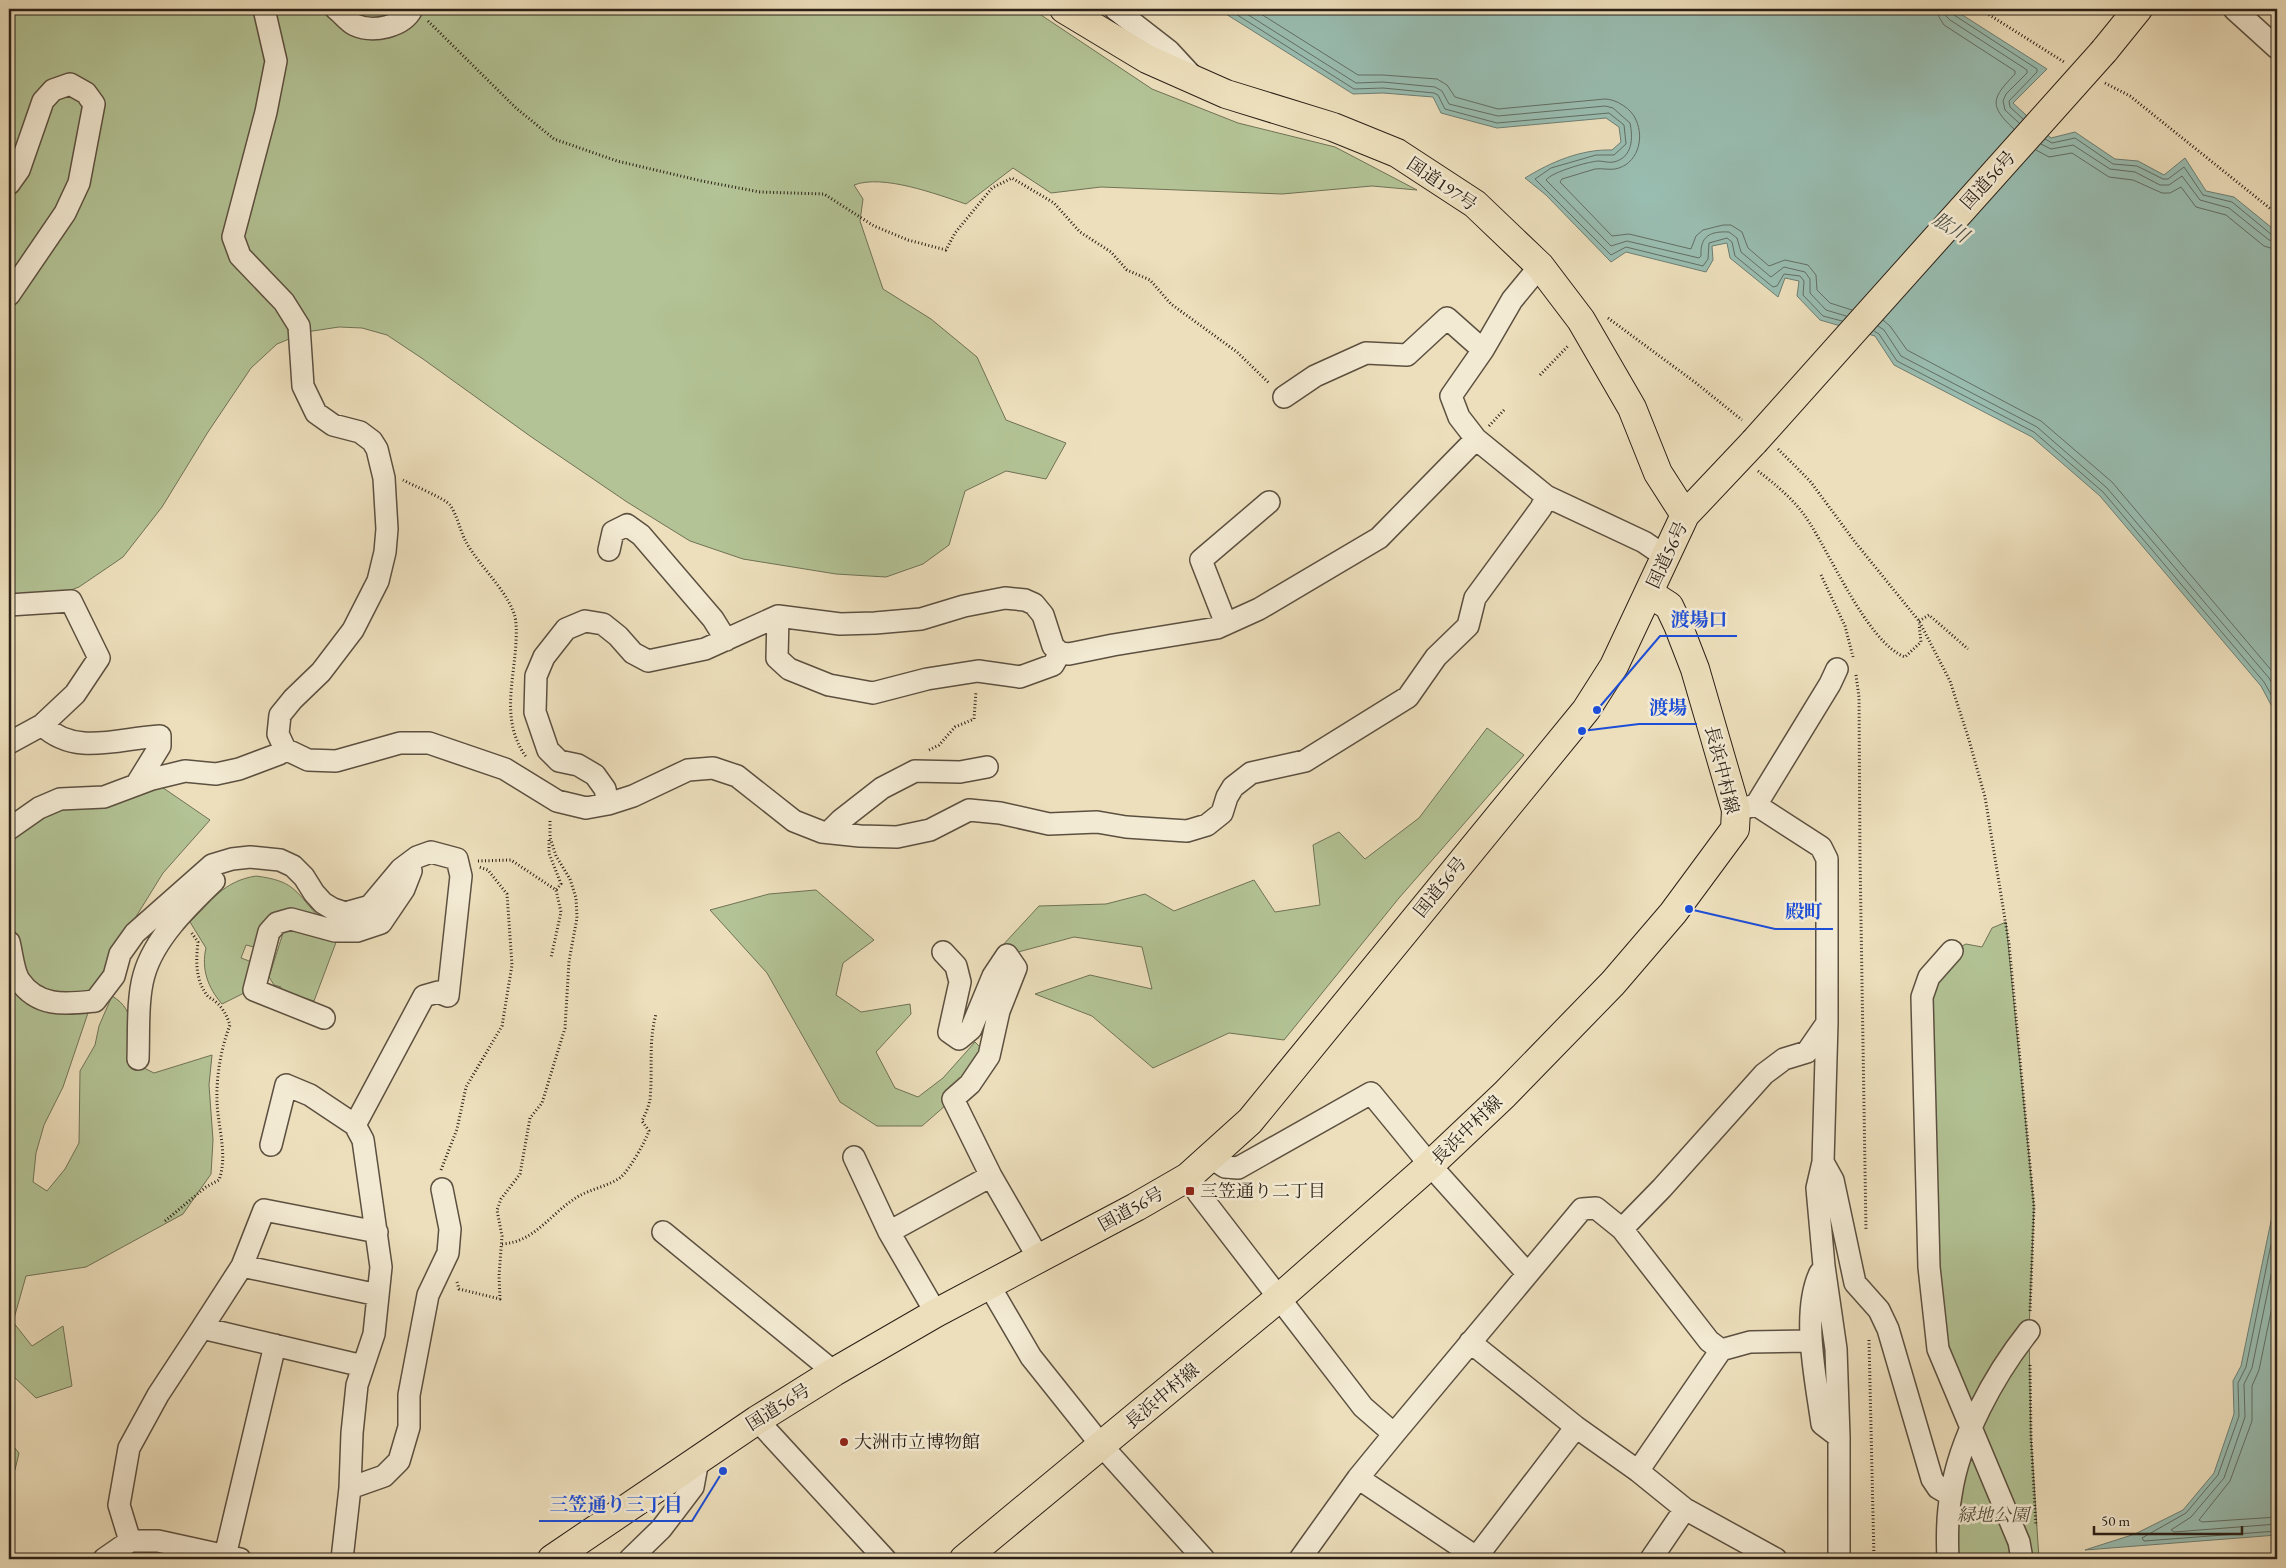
<svg xmlns="http://www.w3.org/2000/svg" width="2286" height="1568" viewBox="0 0 2286 1568" font-family="'EB Garamond','Noto Serif JP',serif">
  <rect width="100%" height="100%" fill="#eddfbc"/>
  <filter id="stains"><feTurbulence type="fractalNoise" baseFrequency=".004" numOctaves="4"/><feColorMatrix values="0 0 0 0 .2 0 0 0 0 .09 0 0 0 0 .02 0 0 0 .5 -.17"/></filter>
  <radialGradient id="worn" r=".72"><stop offset=".6" stop-color="#630" stop-opacity="0"/><stop offset="1" stop-color="#630" stop-opacity=".3"/></radialGradient>
  <!-- green -->
  <path fill="#b3c395" stroke="#6f7256" d="M9,9H1032L1152,89L1238,123L1335,147L1417,190L1372,186L1282,194L1101,187L1051,193L1013,168L966,204C936,194 883,174 854,185L863,199L860,221L883,289L931,319L977,357L1006,420L1066,443L1046,479L1006,471L965,491L949,545L923,564L886,577L836,574L743,559L690,541L627,502L530,436L423,359L387,335L362,328L339,327L306,332L277,344L251,368L208,432L162,507L123,557L79,587L9,613Z
    M1487,728L1524,755L1399,898L1284,1040L1229,1033L1153,1068L1092,1016L1035,994L1090,975L1152,989L1142,947L1074,937L1007,955L1002,946L1039,906L1106,904L1145,894L1174,911L1254,880L1275,912L1320,905L1313,845L1339,832L1365,859L1419,818Z
    M156,783L210,820L163,873L129,928L93,998L63,1087L44,1125L36,1153L33,1182L47,1191L65,1169L79,1143L80,1071L95,1045L99,1026L112,996C138,1011 130,1035 128,1060L154,1073L212,1055L209,1085L213,1140L211,1174L183,1214L86,1267L26,1276L13,1322L32,1346L63,1326L72,1386L36,1398L9,1372V837L60,807Z
    M256,876C293,881 294,889 317,915C277,902 275,914 258,948L246,945L241,958L252,962L244,993L222,1004C208,988 201,969 206,948L190,922C212,900 224,881 256,876Z
    M816,890L874,940L843,963L836,995L861,1012L910,1004L911,1014L876,1052L895,1088L918,1097L943,1078L975,1042L989,1056L970,1084L922,1126H877L840,1102L767,973L710,910L769,894Z
    M2006,922L2034,1207L2029,1331L2031,1437L2039,1559H1952L1971,1431L1938,1349L1929,977L1952,951L1966,944L1982,947L1992,928Z
    M290,927L338,937L314,1001L280,991L281,987L274,985L269,977L283,933Z
    M9,1441L19,1453L15,1470L9,1467Z"/>
  <!-- water -->
  <path fill="#99bdb1" stroke="#6d7e73" d="M1218,9H1953L2047,69L2013,103L2051,138L2075,132L2115,159L2138,161L2164,175L2185,158L2206,191L2234,197L2277,232V716L2261,686L2100,496L2032,437L1894,365L1875,336L1820,320L1797,296L1799,281L1785,278L1778,297L1730,258L1727,243L1712,246L1713,260L1706,272L1626,252L1611,262L1546,195L1525,178C1551,162 1581,149 1612,150L1621,142L1619,127L1606,118L1497,128L1441,113L1433,97L1383,93L1353,94Z
    M2277,1178V1535L2085,1550L2135,1534L2183,1510L2214,1473L2234,1414L2233,1381L2241,1366L2276,1197Z"/>
  <g fill="none" stroke-linecap="round" stroke-linejoin="round">
    <!-- shore -->
    <path stroke="#626e64" stroke-width="1" d="M1228,9L1354,89L1383,88L1434,93L1438,95L1445,109L1497,123L1609,113L1624,125L1626,144L1614,155H1596L1551,168L1535,179L1611,255L1626,247L1703,266L1708,259L1709,243L1727,238L1732,242L1735,256L1773,287L1777,286L1784,274L1800,276L1804,281L1803,295L1823,316L1842,321
      M1239,9L1356,83L1383,82L1435,87L1442,91L1449,104L1498,116L1605,106L1613,108L1630,123C1633,138 1633,157 1614,162C1608,163 1603,161 1598,161C1587,162 1552,172 1546,180L1611,246L1627,241L1699,258L1701,256C1700,236 1710,231 1729,232L1737,238L1741,252L1771,277L1784,267L1805,272L1810,279V293L1826,310L1846,316
      M1253,9L1358,75H1383L1437,79L1447,85L1455,97L1498,109L1605,99C1616,99 1632,109 1636,120C1645,139 1637,165 1615,169C1608,170 1602,168 1595,169C1584,172 1573,176 1562,179L1560,182L1612,236L1629,234L1691,249L1696,236L1703,230L1723,225H1731L1742,232L1748,248L1769,266L1785,260L1808,265L1816,275L1817,290L1830,303L1852,310
      M1937,9L1939,17L1944,25L2015,71V74C1992,98 1988,105 2014,129
      M1945,9L1946,16L1950,20L2027,70V73L2006,94L2003,101L2005,110L2019,123
      M1951,9L1954,15L2037,69V72L2009,101L2010,107L2023,119
      M2045,139L2052,143L2075,138L2113,164L2137,166L2163,179H2168L2184,167L2203,195L2232,202L2272,235L2277,236
      M2041,144L2051,149L2073,145L2110,169L2135,172L2160,185H2169L2182,176L2200,200L2229,208L2269,240L2277,242
      M2036,150L2049,157L2072,153L2109,177L2133,180L2162,193H2170L2181,187L2196,207L2226,215L2264,246L2277,250
      M1883,320L1890,326L1907,350L2041,421L2112,482L2277,677
      M1878,326L1884,330L1901,356L2037,427L2107,488L2269,678L2277,692
      M1874,331L1879,334L1897,361L2034,432L2103,492L2264,682L2277,705
      M2277,1215L2246,1367L2238,1383L2239,1416L2218,1475L2186,1513L2142,1538L2144,1541L2277,1531
      M2277,1246L2252,1368L2244,1384L2245,1417L2224,1478L2191,1517L2171,1530L2174,1532L2277,1524
      M2277,1283L2259,1370L2252,1386V1421L2230,1481L2199,1520L2202,1522L2277,1517"/>
    <!-- minor casing -->
    <g stroke="#5c5040" stroke-width="24">
      <path id="minor" d="M264,9L276,61L266,112L233,237L240,256L284,302L299,326L303,386L316,413L333,425L360,432L372,441L377,449L384,478L387,529L385,552L378,581L353,630L321,672L293,699L280,715L278,734L285,749L308,760L336,761L400,743H429L505,769L557,801L586,808L608,804L633,796L688,770L713,768L737,776L794,821L822,832L860,836L897,837L930,830L969,810L1000,813L1049,824L1097,822L1126,827L1187,831L1207,825L1222,813L1227,797L1233,787L1251,773L1305,761L1408,697L1436,657L1468,626L1475,598L1541,508L1546,496
        M336,9C342,13 348,22 355,25C373,33 403,27 412,9
        M1115,9L1169,51L1193,77
        M2234,9L2277,48
        M9,184L19,170L43,101L53,90L70,84L86,93L94,104L79,183L65,213L9,295
        M1540,266L1512,300L1483,350L1451,396L1459,417L1476,439L1546,496L1644,542L1666,557
        M1284,397L1315,376L1366,353L1407,355L1447,318L1483,350
        M609,550L613,532L627,525L641,535L713,619L726,640
        M9,605L71,601L99,658L75,694L42,725L9,743
        M778,616L777,658L789,669L829,685L873,693L927,679L978,671L1020,677L1053,665L1060,653
        M1226,624L1201,560L1269,502
        M42,725C76,757 119,738 160,736V746L136,785
        M608,804L605,789L595,775L578,765L559,761L548,750L535,712L536,676L544,657L566,629L585,621L603,624L618,636L633,653L648,661L705,649L778,616L840,624L875,623L921,619L964,606L1005,598L1025,600L1034,604L1043,615L1053,646L1060,653L1069,654L1113,645L1217,628L1259,609L1379,538L1476,439
        M1756,805L1830,684L1837,669
        M9,829L39,808L60,799L104,797L152,779L185,771L216,774L239,769L279,754L285,749
        M829,832L841,820L882,788L915,771L960,772L987,767
        M9,942C12,953 13,970 19,980C38,1008 66,1004 95,1001L114,976L120,954L135,933L212,865L232,859L250,857L280,860L293,866L304,877L314,893L323,903L333,909L345,913L370,906L401,869L417,857L431,852L457,859L461,876L448,996L438,992L424,996L355,1125L363,1140L381,1267L374,1334L357,1385L352,1433L350,1488L342,1559
        M1952,951L1929,977L1922,997L1929,1267L1938,1349L2019,1542L2022,1559
        M943,952L956,966L960,982L949,1032L959,1039L971,1029L993,976L1007,955L1016,968L999,1011L989,1056L970,1084L953,1099L991,1176L1039,1259
        M324,1018L254,990L269,932L277,923L291,919L335,931H357L381,923L404,889L411,871
        M1827,1023L1823,1162L1817,1188L1824,1266L1836,1349L1839,1437
        M138,1059C139,1034 137,999 144,975C154,939 187,907 214,881
        M271,1145L286,1085L310,1095L355,1125
        M854,1157L889,1232L936,1313
        M1211,1158L1225,1167L1238,1168L1371,1093L1430,1165L1527,1273
        M1823,1162L1833,1180L1855,1283L1879,1310L1888,1329L1932,1479L1938,1488L1950,1495
        M1188,1177L1199,1194L1363,1407L1394,1434
        M1622,1229L1662,1188L1764,1074L1784,1059L1807,1052L1827,1023V859L1821,847L1756,805L1736,810
        M663,1232L834,1372
        M889,1232L991,1176
        M242,1266L378,1295
        M1820,1273C1801,1313 1816,1380 1822,1424L1839,1437V1559
        M989,1285L1031,1357L1102,1446L1204,1559
        M202,1328L242,1266L264,1210L377,1232
        M1470,1342L1576,1427L1638,1471L1685,1509L1776,1559
        M757,1420L885,1559
        M1638,1471L1721,1350L1750,1342L1810,1341
        M1358,1478L1479,1559
        M350,1488L384,1476L399,1461L409,1427V1395L428,1295L448,1253L450,1229L442,1189
        M130,1541L119,1505L129,1448L158,1395L202,1328L363,1366
        M225,1556L275,1345
        M104,1559L130,1541H158L240,1559
        M630,1559L661,1529L693,1487L698,1460
        M1300,1559L1358,1478L1394,1434L1582,1209L1596,1208L1622,1229L1709,1341L1721,1350
        M1475,1559L1576,1427
        M1651,1559L1685,1509
        M1948,1559C1947,1538 1947,1516 1951,1495C1959,1439 1994,1375 2029,1331"/>
    </g>
    <!-- major casing -->
    <g stroke="#2b2017" stroke-width="30">
      <path id="major" d="M964,1559L1279,1298L1430,1165L1504,1095L1613,983L1673,913L1735,829L1736,810L1695,669L1678,625L1669,606L1649,593"/>
    </g>
    <!-- highway casing -->
    <g stroke="#2b2017" stroke-width="30">
      <path id="highway" d="M1064,9L1147,59L1226,94L1333,127L1397,153L1475,204L1540,266L1581,320L1632,408L1658,473L1685,515
        M2104,51L2138,9
        M552,1559L757,1420L834,1372L936,1313L1136,1207L1188,1177L1250,1121L1586,710L1614,666L1685,515L1754,442"/>
    </g>
    <!-- path -->
    <path stroke="#2b2017" stroke-width="3" stroke-dasharray="1 2.5" stroke-linecap="butt" d="M1980,9L2064,62
      M428,21L516,108L554,139L617,161L702,181L760,192L824,194L874,226L908,240L946,250L955,233L992,188L1012,178L1054,203L1080,232L1111,252L1127,270L1150,280L1171,304L1237,352L1270,384
      M2105,83L2130,96L2277,214
      M1608,318L1696,383L1742,420
      M1540,375L1569,345
      M1489,426L1504,410
      M1778,449L1810,481L1855,542L1919,621L1950,681L1969,740L1985,797L2009,944L2034,1207L2030,1311
      M1758,471C1775,484 1792,498 1805,516C1829,550 1867,643 1905,657L1921,642L1919,624
      M403,480C412,485 446,499 450,505C457,515 460,530 465,540C478,566 515,597 516,624C519,670 496,717 527,758
      M1821,575L1845,626L1853,657
      M1919,621L1929,615L1968,649
      M1856,675L1859,697L1860,858L1866,1231
      M929,750L939,745L955,727L974,719L976,691
      M549,840V853L561,884L556,890
      M478,861L511,860L556,890L561,912L551,958
      M441,1170L457,1129L466,1087L502,1026L512,965L507,894L488,870L479,867
      M165,1221L206,1187L219,1180C228,1156 218,1127 217,1102C216,1077 221,1048 230,1025C227,1016 223,1008 216,1002C213,999 209,998 207,995C195,979 196,960 198,942L191,932
      M502,1244C536,1242 551,1212 579,1196C591,1189 609,1186 621,1177C630,1169 645,1142 649,1131L642,1121C645,1115 649,1106 650,1099C653,1070 648,1044 656,1014
      M457,1282L459,1289L500,1299L499,1276L502,1236L497,1210L501,1199L520,1174L530,1118L542,1103L565,1028L569,961L577,918L576,898L570,879L556,856L550,837V820
      M1869,1340L1874,1559
      M2030,1365L2031,1437L2036,1526"/>
    <!-- minor -->
    <use href="#minor" stroke="#f3ead3" stroke-width="21"/>
    <!-- major -->
    <use href="#major" stroke="#eddfbc" stroke-width="28"/>
    <!-- highway -->
    <use href="#highway" stroke="#eddfbc" stroke-width="28"/>
    <!-- highway-bridge casing -->
    <g stroke="#2b2017" stroke-width="30" stroke-linecap="butt">
      <path id="highway-bridge" d="M1754,442L2104,51"/>
    </g>
    <!-- highway-bridge -->
    <use href="#highway-bridge" stroke="#eddfbc" stroke-width="28"/>
  </g>
  <!-- markers -->
  <g fill="#8f2418" stroke="#f3ead3" stroke-width="2">
    <rect x="1185" y="1186" width="10" height="10" rx="2.5"/>
    <circle cx="844" cy="1442" r="5"/>
  </g>
  <g text-anchor="middle" stroke-width="5" stroke-linejoin="round" paint-order="stroke">
    <!-- street labels -->
    <g font-size="18" fill="#2b2017" stroke="#f3ead3">
      <text transform="translate(1988 180) rotate(-48)" y="6">国道56号</text>
      <text transform="translate(1442 184) rotate(34)" y="6">国道197号</text>
      <text transform="translate(1667 555) rotate(-65)" y="6">国道56号</text>
      <text transform="translate(1722 770) rotate(76)" y="6">長浜中村線</text>
      <text transform="translate(1440 887) rotate(-51)" y="6">国道56号</text>
      <text transform="translate(1467 1130) rotate(-44)" y="6">長浜中村線</text>
      <text transform="translate(1131 1209) rotate(-29)" y="6">国道56号</text>
      <text transform="translate(1162 1396) rotate(-40)" y="6">長浜中村線</text>
      <text transform="translate(778 1407) rotate(-32)" y="6">国道56号</text>
    </g>
    <!-- poi labels -->
    <g font-size="18" fill="#2b2017" stroke="#f3ead3" text-anchor="start">
      <text x="1200" y="1197">三笠通り二丁目</text>
      <text x="854" y="1448">大洲市立博物館</text>
    </g>
    <!-- park labels -->
    <g font-size="18" font-style="italic" fill="#54513d" stroke="#f3ead3">
      <text x="1993" y="1521">緑地公園</text>
    </g>
    <!-- water labels -->
    <g font-size="19" font-style="italic" fill="#4c4f45" stroke="#f3ead3">
      <text transform="translate(1951 227) rotate(32)" y="7">肱川</text>
    </g>
  </g>
  <!-- callouts -->
  <path fill="none" stroke="#1d4ed8" stroke-width="2" d="M1597 710L1660 636H1737M1582 731L1639 724H1697M1689 909L1775 929H1833M723 1471L692 1521H539"/>
  <g fill="#1d4ed8" stroke="#f3ead3" stroke-width="2">
    <circle cx="1597" cy="710" r="5"/>
    <circle cx="1582" cy="731" r="5"/>
    <circle cx="1689" cy="909" r="5"/>
    <circle cx="723" cy="1471" r="5"/>
  </g>
  <g font-size="19" text-anchor="middle" font-weight="bold" fill="#1d4ed8" stroke="#f3ead3" stroke-width="5" stroke-linejoin="round" paint-order="stroke">
    <text x="1699" y="626">渡場口</text>
    <text x="1668" y="714">渡場</text>
    <text x="1804" y="918">殿町</text>
    <text x="616" y="1511">三笠通り三丁目</text>
  </g>
  <!-- margin -->
  <rect width="2286" height="1568" fill="none" stroke="#eddfbc" stroke-width="30"/>
  <rect x="10" y="10" width="2266" height="1548" fill="none" stroke="#2b2017" stroke-width="2.5"/>
  <rect x="15" y="15" width="2256" height="1538" fill="none" stroke="#2b2017"/>
  <!-- scale -->
  <path d="M2094 1526v8h148v-8" fill="none" stroke="#2b2017" stroke-width="2.5"/>
  <text x="2101" y="1526" font-size="15" fill="#2b2017" stroke="#f3ead3" stroke-width="4" paint-order="stroke">50 m</text>
  <rect width="100%" height="100%" filter="url(#stains)"/>
  <rect width="100%" height="100%" fill="url(#worn)"/>
</svg>
